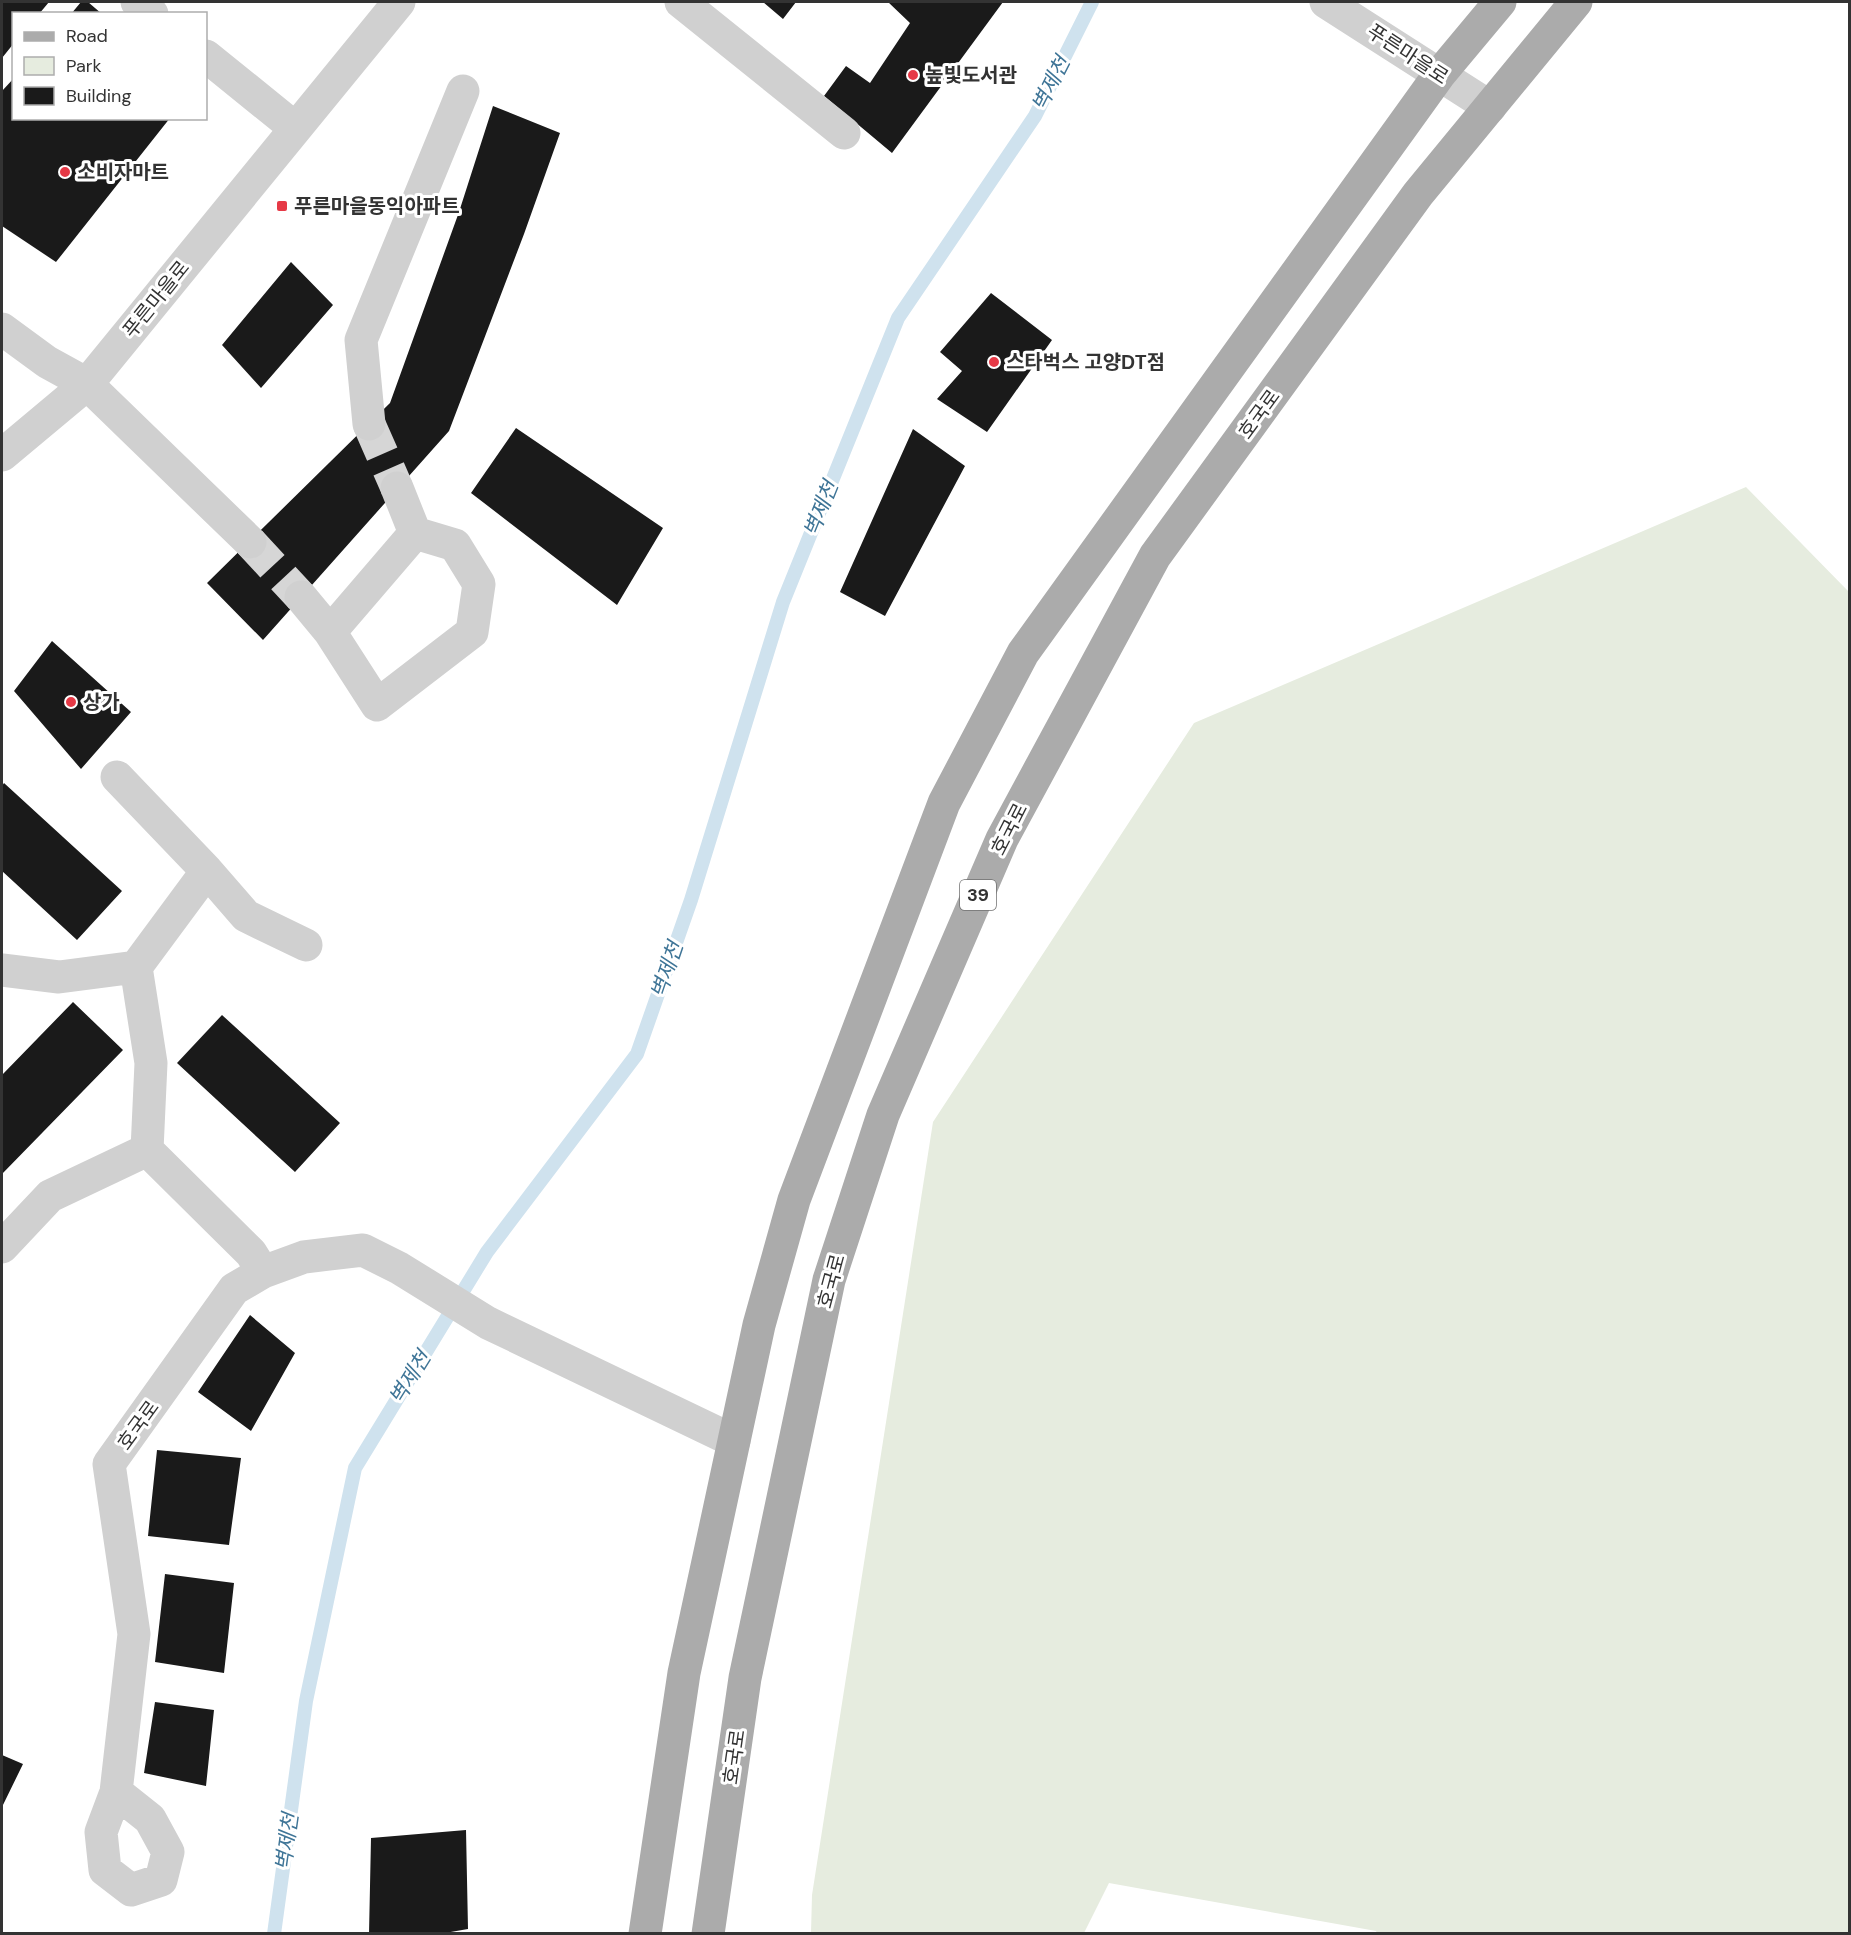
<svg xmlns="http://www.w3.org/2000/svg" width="1851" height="1935" viewBox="0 0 1851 1935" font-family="'DM Sans','Noto Sans KR',sans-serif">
  <rect width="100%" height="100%" fill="#fff"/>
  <!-- green -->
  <path fill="#e6ecdf" d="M1746,487L1849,592V1933H1377L1376,1931L1109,1883L1084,1933H811L812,1895L933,1122L1194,723Z"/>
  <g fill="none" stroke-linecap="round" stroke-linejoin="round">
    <!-- stream -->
    <path stroke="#cfe2ee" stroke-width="14" d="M274,1934L306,1701L355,1468L487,1252L637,1054L691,900L783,602L898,318L1035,116L1092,2"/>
  </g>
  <!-- building -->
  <path fill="#1a1a1a" d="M2,2H49L39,14H14V43L2,58Z
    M81,2H88L102,14H71Z
    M763,2H796L783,19Z
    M888,2H1003L892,153L824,96L846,66L870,83L910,23Z
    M14,78V118H170L56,262L2,226V91Z
    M493,106L560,133L524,234L449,431L263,640L207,583L390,403L459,212Z
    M291,262L333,305L261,388L222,345Z
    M991,293L1052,340L987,432L937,399L962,371L940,352Z
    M516,428L663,528L617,605L471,493Z
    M913,429L965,466L885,616L840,592Z
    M52,641L131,712L81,769L14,691Z
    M4,783L122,891L77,940L2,871V786Z
    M73,1002L123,1050L2,1174V1075Z
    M222,1015L340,1123L295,1172L177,1063Z
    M250,1315L295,1353L251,1431L198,1392Z
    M157,1450L241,1458L229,1545L148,1536Z
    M165,1574L234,1583L224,1673L155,1662Z
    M155,1702L214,1710L206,1786L144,1773Z
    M2,1755L23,1764L2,1807Z
    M466,1830L468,1929L439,1934H369L371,1838Z"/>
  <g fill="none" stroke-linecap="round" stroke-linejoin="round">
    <!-- minor-tunnel -->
    <path stroke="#d6d6d6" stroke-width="33" stroke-dasharray="33 16" stroke-linecap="butt" d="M369,424L397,488
      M250,542L301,597"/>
    <!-- minor -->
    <path stroke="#d0d0d0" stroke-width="33" d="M137,2L152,14
      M681,2L844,133
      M1326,2L1490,107
      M206,56L295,128
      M2,329L47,362L87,384L250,542
      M369,424L361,340L463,91
      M2,455L87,384L399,2
      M301,597L330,632L415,533L397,488
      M330,632L377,705L472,632L479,584L455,545L415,533
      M117,777L207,871L246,916L306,945
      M136,967L207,871
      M2,970L59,977L136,967L151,1063L147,1150L251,1253L263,1272
      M2,1247L50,1196L147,1150
      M116,1792L150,1819L168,1852L161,1880L131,1890L105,1870L101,1832L116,1792L134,1634L109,1464L234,1289L263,1272L304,1257L363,1250L399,1268L488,1323L734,1441"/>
    <!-- major -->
    <path stroke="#ababab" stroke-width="33" d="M645,1934L684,1673L759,1325L794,1200L944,803L1023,653L1439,75L1500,2
      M708,1934L745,1678L829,1280L883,1115L1002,839L1155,556L1418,194L1576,2"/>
  </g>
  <!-- markers -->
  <g fill="#e63946" stroke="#fff" stroke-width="2">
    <circle cx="913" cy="75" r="6"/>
    <circle cx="65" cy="172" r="6"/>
    <rect x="276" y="200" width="12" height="12" rx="3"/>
    <circle cx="994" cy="362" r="6"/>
    <circle cx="71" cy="702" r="6"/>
  </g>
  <g text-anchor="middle" stroke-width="6" stroke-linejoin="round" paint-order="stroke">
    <!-- shield labels -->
    <rect fill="#fff" stroke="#707070" stroke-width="1.5" x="960" y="880" width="36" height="30" rx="4.5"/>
    <g font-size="18" font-weight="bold" fill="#333">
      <text x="978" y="901">39</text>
    </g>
    <!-- street labels -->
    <g font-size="20" fill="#333" stroke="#fff">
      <text transform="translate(1408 54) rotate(33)" y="7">푸른마을로</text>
      <text transform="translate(156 299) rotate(-51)" y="7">푸른마을로</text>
      <text transform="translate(1259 414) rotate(-54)" y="7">호국로</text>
      <text transform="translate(1009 829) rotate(-63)" y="7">호국로</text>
      <text transform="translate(831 1281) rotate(-75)" y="7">호국로</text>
      <text transform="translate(138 1425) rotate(-54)" y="7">호국로</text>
      <text transform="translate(734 1757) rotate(-82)" y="7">호국로</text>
    </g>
    <!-- poi labels -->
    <g font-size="20" font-weight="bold" fill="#333" stroke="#fff" text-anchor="start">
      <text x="925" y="82">높빛도서관</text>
      <text x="77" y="179">소비자마트</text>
      <text x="294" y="213">푸른마을동익아파트</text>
      <text x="1006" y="369">스타벅스 고양DT점</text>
      <text x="83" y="709">상가</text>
    </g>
    <!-- water labels -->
    <g font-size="21" font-style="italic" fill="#3f7597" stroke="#fff">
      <text transform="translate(1051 84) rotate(-63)" y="7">벽제천</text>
      <text transform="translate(821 509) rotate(-68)" y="7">벽제천</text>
      <text transform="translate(667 970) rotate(-71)" y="7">벽제천</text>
      <text transform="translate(410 1378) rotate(-58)" y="7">벽제천</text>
      <text transform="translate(287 1842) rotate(-82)" y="7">벽제천</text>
    </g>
  </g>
  <!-- border -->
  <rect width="1851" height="1935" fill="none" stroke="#333333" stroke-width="6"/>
  <!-- legend -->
  <rect x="12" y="12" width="195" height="108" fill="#ffffff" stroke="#adadad" stroke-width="1.5"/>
  <rect x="24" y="32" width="30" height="9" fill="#ababab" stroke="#adadad" stroke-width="1.5"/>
  <text x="66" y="42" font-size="18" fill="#333333">Road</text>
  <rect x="24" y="57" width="30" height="18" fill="#e6ecdf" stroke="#adadad" stroke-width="1.5"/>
  <text x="66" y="72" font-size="18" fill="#333333">Park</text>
  <rect x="24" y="87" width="30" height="18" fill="#1a1a1a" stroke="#adadad" stroke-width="1.5"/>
  <text x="66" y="102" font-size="18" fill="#333333">Building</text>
</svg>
